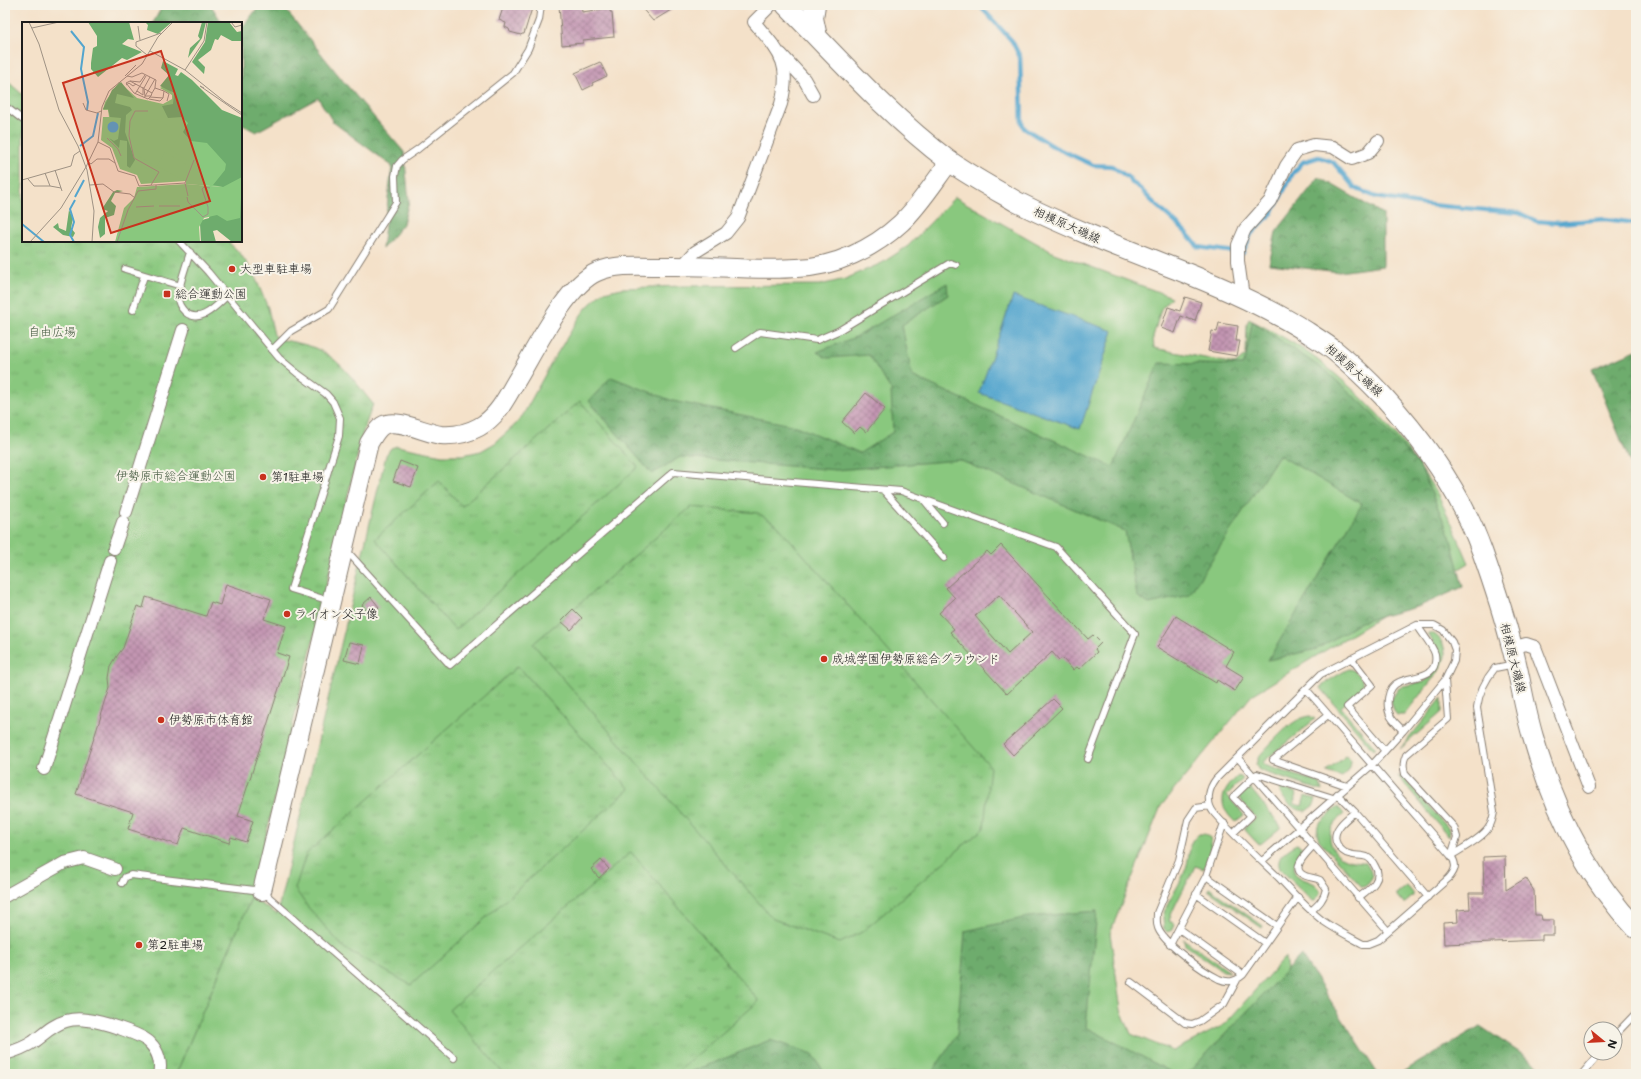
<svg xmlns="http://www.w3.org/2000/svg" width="1641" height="1079" viewBox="0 0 1641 1079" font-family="'Shantell Sans','Klee One',sans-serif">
  <defs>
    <pattern id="forest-crowns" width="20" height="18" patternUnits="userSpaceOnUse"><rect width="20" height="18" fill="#6eac6d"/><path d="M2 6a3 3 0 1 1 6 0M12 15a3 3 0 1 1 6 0" fill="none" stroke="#5a8b59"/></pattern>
    <pattern id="park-tufts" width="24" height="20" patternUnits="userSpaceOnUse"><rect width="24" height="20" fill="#89c87e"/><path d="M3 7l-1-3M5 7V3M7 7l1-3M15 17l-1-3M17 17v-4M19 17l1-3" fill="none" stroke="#76ab6c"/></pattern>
    <pattern id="building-cross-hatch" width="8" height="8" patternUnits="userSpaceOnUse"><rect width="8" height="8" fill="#c395b2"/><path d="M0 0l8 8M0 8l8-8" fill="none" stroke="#9e7990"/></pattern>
  </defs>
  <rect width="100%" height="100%" fill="#f7f3e8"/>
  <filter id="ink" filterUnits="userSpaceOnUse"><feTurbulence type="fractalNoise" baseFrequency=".025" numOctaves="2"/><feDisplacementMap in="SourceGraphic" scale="8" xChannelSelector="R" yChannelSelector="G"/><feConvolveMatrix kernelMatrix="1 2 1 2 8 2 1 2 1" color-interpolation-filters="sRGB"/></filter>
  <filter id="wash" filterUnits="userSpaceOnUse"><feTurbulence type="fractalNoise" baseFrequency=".012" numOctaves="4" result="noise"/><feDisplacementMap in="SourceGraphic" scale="16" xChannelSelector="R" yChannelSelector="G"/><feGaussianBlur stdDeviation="0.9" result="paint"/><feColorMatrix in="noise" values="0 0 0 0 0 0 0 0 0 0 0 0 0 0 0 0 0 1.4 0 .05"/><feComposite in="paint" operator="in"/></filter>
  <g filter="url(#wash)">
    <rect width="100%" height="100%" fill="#f4e1c9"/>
    <!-- grass -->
    <path fill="#89c87e" stroke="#52724d" d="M955,197L1054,253L1172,297L1161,309L1153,337L1154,348L1235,364L1245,356L1246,353L1247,324L1249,319C1273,332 1298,344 1319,361C1366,397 1407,442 1437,494C1449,516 1459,540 1469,563L1252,695L1161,806L1110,933L1121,1010L1131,1034L1173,1051L1224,1025L1285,957L1292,1003L1328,1074H176L251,898L277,914L386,455L391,448L397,446L442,455H463L481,451L495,443L516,424L523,415L553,360L581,315L588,306L604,292L622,288L684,286L820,285L845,279L882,263L908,246Z
      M1428,633C1438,632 1446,646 1445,656C1444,661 1441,666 1439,671L1404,715H1397L1394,711L1391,700L1398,689L1403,686L1424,682L1433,674L1437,668L1438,652Z
      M1348,669C1356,669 1364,679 1364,687L1341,707L1375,748L1373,750L1321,688L1323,684Z
      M1442,698V712L1400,749Z
      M1310,716L1315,719L1263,762L1264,765L1320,783L1322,791L1261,771L1258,769L1256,764L1259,756C1272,743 1292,717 1310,716Z
      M1347,755L1351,760C1351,768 1348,772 1342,777L1326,772Z
      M1239,775L1243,779L1227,795L1244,815L1235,822C1216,804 1221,792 1239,775Z
      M1398,776L1404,778L1450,830L1449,837Z
      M1248,787L1250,788L1280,825V828L1262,843L1258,844L1245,830V827L1256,818L1239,798L1240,794Z
      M1281,788L1296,793L1294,804L1302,806L1305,796L1316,799L1314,805L1306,811C1293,810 1287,803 1280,793Z
      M1337,807L1339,808L1344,814C1341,817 1337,819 1335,823C1325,835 1331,853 1345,859C1352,862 1359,861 1366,863L1373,875L1369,883L1364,887L1361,886L1319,840L1317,833L1318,825Z
      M1199,834C1221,832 1207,858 1204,869L1195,866C1187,885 1175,902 1169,921L1175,924L1173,930L1167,932L1164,929L1163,917L1165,910C1171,896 1181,883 1186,868C1190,856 1188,842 1199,834Z
      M1296,844L1299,845L1304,849C1301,858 1293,861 1294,872C1301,883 1319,879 1320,893L1315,901H1313L1280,869C1275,856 1287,851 1296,844Z
      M1406,886L1408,887L1413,893V896L1405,903H1403L1397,896V893Z
      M1209,888L1263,926L1262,928L1208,890Z
      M1183,939L1230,972L1223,971L1185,945Z"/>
    <!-- forest -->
    <path fill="url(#forest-crowns)" stroke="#456444" d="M163,5H211L222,23H153Z
      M260,5H282L344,82L404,152L409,201L403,224L382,249L392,166L333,122L318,98L256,132L241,124V29Z
      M1319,177L1383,214V266L1339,272L1269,264L1276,232Z
      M947,283L948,295L902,325L912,376L1113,467L1159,363L1242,365L1246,358L1252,321L1327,372L1364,405L1420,466L1450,536L1463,587L1420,606L1361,622L1317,649L1268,660L1362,504L1279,455L1189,595L1149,604L1137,596L1125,531L959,460L836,470L680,457L652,474L589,401L611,377L673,401L796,426L860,453L893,432L891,390L869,355L827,358L817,352L858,336Z
      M1636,350V477L1592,369Z
      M1097,911L1086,1027L1175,1074H931L957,1035L965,931L1028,917Z
      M1301,955L1378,1074H1187Z
      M1480,1026L1538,1065L1532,1074H1399Z
      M770,1040L813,1054L825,1074H686Z"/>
    <!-- park -->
    <path fill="url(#park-tufts)" stroke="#52724d" d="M5,79L23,95V241H227L239,252L253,272L268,308L274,335L279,339C292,342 309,344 321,351C343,362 357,385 373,404L363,432L251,898L176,1074H5Z
      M580,401L638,467L455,630L375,539L439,481L462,506Z
      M691,507L758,513L777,525L990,766L984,828L862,932L840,943L773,919L533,644Z
      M518,666L629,789L411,985L344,948L307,906L295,889L306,854Z
      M631,852L759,1001L675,1074H504L449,1010Z"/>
    <!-- water -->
    <path fill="#53a5ce" stroke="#386075" d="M1013,296L1113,331L1080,429L979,393Z"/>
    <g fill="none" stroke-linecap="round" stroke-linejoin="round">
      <!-- stream -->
      <path stroke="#53a5ce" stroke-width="4.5" d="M979,5L1012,41L1020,57L1022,123L1024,128L1054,147L1093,165L1112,166L1130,179L1132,183C1140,186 1146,196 1153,202C1168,217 1186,229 1198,247L1243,253L1251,234L1272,213L1293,173L1303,162L1319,157L1333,162L1355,188L1376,197L1419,204L1519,213L1536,221L1559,223L1605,219L1636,223"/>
    </g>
    <g id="blocks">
      <!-- building -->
      <path fill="url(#building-cross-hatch)" fill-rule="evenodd" d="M504,5H533L524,34H522L521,35L510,32L509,29L505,27L506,23L499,20Z
        M559,5H581L582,12L610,8V12H612L614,37L583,40V43L562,45Z
        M639,5H679L653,21Z
        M600,62L607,76L592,83L593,85L583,90L575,73Z
        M1185,297L1201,302L1195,321L1181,316L1175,333L1161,328L1168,307L1180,311Z
        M1219,323L1238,326L1236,341H1240L1237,356L1208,351L1212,331L1217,332Z
        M866,393L885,409L866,432L860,427L854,433L842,422Z
        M400,461L418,468L411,487L393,481Z
        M1001,545L1088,639L1093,635L1101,643L1095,649L1097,652L1079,669L1077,667L1073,670L1062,658L1059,660L1052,652L1007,694L950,632L954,629L939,613L955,598L946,588L987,551L991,555ZM999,595L1032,632L1008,654L975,616Z
        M226,584L271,599L264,619L286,626L277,653L289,657L238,816L253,821L246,842L231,837L229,843L184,828L178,845L128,829L133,812L76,794L110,688L109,678L111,666L117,656L123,648L137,606L143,608L146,597L206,616L211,602L220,605Z
        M371,597L379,607L369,615L362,605Z
        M573,609L582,618L571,630L561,621Z
        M1176,616L1234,652L1226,666L1244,677L1235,691L1217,680L1216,683L1157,647Z
        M349,642L364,645L360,664L344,660Z
        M1053,699L1062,708L1013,755L1003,744Z
        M1505,856L1506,890L1526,878L1534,891L1535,915H1541L1542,920H1554V935H1542V940L1444,944L1443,923L1458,922L1457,910L1470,909L1469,893H1484L1483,857Z
        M601,860L609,869L599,878L591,869Z"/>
    </g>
  </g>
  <g filter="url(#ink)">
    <use href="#blocks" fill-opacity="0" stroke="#887e72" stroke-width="1"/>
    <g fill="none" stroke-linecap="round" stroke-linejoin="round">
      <!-- lane casing -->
      <g stroke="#887e72" stroke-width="8">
        <path id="lane" d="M5,106L23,120
          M179,241L208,272L279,358L297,373L326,394L333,402L340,418L339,436L291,589L330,601
          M190,252C186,267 179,283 178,298C178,304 181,308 185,312C200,325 216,306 227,296
          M125,269L181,286
          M133,310L144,276
          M736,348L760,332L817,340L838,331L950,263L956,265
          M272,350L291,331L329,309L396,202L395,176L397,166L402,160L418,149L513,73L528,49L539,20L541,5
          M883,490L944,558
          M924,500L943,523
          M347,551L450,665L673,472L901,491L1056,547L1135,634L1088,759
          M1351,658L1372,685L1347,707L1385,751
          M1445,680L1448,719L1406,755C1403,762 1403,766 1405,774L1454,827L1457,837L1451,856
          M1328,715L1273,760L1347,786
          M1403,731C1399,726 1394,722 1391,717C1385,706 1387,687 1399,682C1414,675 1439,679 1435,654C1433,646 1421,632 1417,625
          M1238,758L1388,931
          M1337,794L1355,812L1428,897
          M1210,806L1196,808L1188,820L1179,860L1157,913C1157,918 1156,923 1158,928C1164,944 1203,971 1219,979C1228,983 1235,982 1243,975L1298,897
          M1355,812C1346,819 1330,831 1337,844C1340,849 1343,853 1349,854C1354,856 1362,855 1367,857C1371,859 1373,862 1375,866C1384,880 1368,890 1358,898
          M1233,833L1251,816L1233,797L1257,774L1333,798
          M1451,856C1461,849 1483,838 1489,827C1492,823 1493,817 1494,812L1477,708C1479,692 1485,680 1495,668L1515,664
          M1262,861L1372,765L1403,731L1445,680L1454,661L1455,650L1452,642L1443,630L1434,625H1417L1321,674L1216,779C1209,788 1205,802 1214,813C1234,836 1257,857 1279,878C1293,893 1307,909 1323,921C1336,930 1350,937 1363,944H1368L1378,940L1449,878C1456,870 1457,864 1451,856L1307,690
          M1206,876L1277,926
          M122,883L125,877L131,875L262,891L454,1058
          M1196,894L1265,943
          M1311,911C1319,904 1324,899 1326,889L1320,880C1314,877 1307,878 1302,874C1291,867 1308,852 1313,846
          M1179,929L1243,975
          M1170,945L1206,876L1224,823
          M1131,982L1185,1023L1192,1024L1200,1021L1224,1004L1237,980
          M1615,1035L1636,1013
          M1582,1074L1600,1053"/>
      </g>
      <!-- street casing -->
      <g stroke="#887e72" stroke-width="14">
        <path id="street" d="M781,54L804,79L813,95
          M682,266L695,252L726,233L738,218L781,104C792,62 779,52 754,22L771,5
          M1243,297L1238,261V245L1245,229L1270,201L1286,166L1297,150L1314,145L1333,147L1352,159L1368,153L1378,141
          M126,512L183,330
          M114,548L123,522
          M1512,648L1526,644L1535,647L1589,787
          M44,769L110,561
          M5,896L64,863L84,858L115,869
          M5,1054C15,1051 24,1048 33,1042C44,1034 52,1025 66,1021C73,1019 81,1019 87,1020C100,1021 142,1034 150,1043C158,1051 162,1063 159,1074"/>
      </g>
      <!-- secondary casing -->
      <g stroke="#887e72" stroke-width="20">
        <path id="secondary" d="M262,891L369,443C373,437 376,430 382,426C396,417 425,433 441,435C454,436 468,433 479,427C497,417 505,400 515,383C533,354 566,285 597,272C620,262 650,267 675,266C716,266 757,271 797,268C835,267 873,249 901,223C920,205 934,182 950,161"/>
      </g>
      <!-- primary casing -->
      <g stroke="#887e72" stroke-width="22">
        <path id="primary" d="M786,5C838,58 889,116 949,161C970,176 994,189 1017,202C1069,228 1122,248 1176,269C1222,287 1266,306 1307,332C1316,338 1326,344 1335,351C1351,364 1368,380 1383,396C1425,442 1461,492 1482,551C1493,582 1504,615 1512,647C1520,676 1524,707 1533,737C1553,806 1586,876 1636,928
          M815,5L813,18L817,37"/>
      </g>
      <!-- lane -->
      <use href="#lane" stroke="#fff" stroke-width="6"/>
      <!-- street -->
      <use href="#street" stroke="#fff" stroke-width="12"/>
      <!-- secondary -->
      <use href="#secondary" stroke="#fff" stroke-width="18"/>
      <!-- primary -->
      <use href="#primary" stroke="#fff" stroke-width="20"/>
    </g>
  </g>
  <!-- markers -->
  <g fill="#c8321e" stroke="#f7f3e8" stroke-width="1.5">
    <circle cx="232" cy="269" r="4"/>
    <rect x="163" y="290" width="8" height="8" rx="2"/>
    <circle cx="263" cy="477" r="4"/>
    <circle cx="287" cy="614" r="4"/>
    <circle cx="824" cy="659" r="4"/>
    <circle cx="161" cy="720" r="4"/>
    <circle cx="139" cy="945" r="4"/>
  </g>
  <g text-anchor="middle" stroke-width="4" stroke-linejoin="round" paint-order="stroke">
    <!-- street labels -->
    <g font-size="12" fill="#1c1c1c" stroke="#f7f3e8">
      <text transform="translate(1067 225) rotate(24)" y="4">相模原大磯線</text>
      <text transform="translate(1354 370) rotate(42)" y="4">相模原大磯線</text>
      <text transform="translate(1513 658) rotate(76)" y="4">相模原大磯線</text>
    </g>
    <!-- poi labels -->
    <g font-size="12" fill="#1c1c1c" stroke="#f7f3e8" text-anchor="start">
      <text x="240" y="273">大型車駐車場</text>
      <text x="175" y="298">総合運動公園</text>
      <text x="271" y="481">第1駐車場</text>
      <text x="295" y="618">ライオン父子像</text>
      <text x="832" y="663">成城学園伊勢原総合グラウンド</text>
      <text x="169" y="724">伊勢原市体育館</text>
      <text x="147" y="949">第2駐車場</text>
    </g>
    <!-- park labels -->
    <g font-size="12" fill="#42583e" stroke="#f7f3e8">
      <text x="52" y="336">自由広場</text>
      <text x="176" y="480">伊勢原市総合運動公園</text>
    </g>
  </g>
  <!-- overview -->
  <g transform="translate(22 22)">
    <rect width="220" height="220" fill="#f4e1c9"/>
    <path d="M97,60L115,76L141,82L150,77V73L138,66L142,64L210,114L201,165L164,162V159L119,162L115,153L98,147L90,126L79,118L81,95H87L86,88H81L83,80Z" fill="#89c87e"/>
    <path d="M66,0H107L112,18L106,17L100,22L120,30L105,38L100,36L76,55L69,47V41L71,26L75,24V14ZM123,0H150L136,12L125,8L126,3ZM180,0H184L180,16L166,36L168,26L178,17L176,14ZM186,0H207L215,10L220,9V19H210L199,13L196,18L193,17L189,28L176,38L183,45L182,52L170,40L183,20ZM141,39L156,47L153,53L156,54L159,50L170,58L200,88L220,96V220H210L195,208L191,209L194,220H179L178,202L180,198L187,196L190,184L201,165L191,163L203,148L204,142L185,121L169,119L161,110L166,101L160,95L146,96L140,84L151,82L152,71L138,64L147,53L139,46ZM99,60L112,76L95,72L93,81L108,85L110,88L104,93L103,110L113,138L108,146L105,144V119L98,118L97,126L87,116L92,119L96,117L99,96L88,95L86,87H81L90,68ZM95,168L101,169L93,171L89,179L94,184L92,193L83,196V212L78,216L76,205L78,196L86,189L80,187L91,170ZM47,188L51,196L49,206L53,211L51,215L41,213L31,205L36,201L37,206L44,209Z" fill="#6eac6d"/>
    <path d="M136,97L150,107V113L132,143L115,133L113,127L130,98ZM158,112L178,124L168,140L148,128ZM143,130L167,144L161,158L135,144ZM113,139L133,151L127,161L120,157L121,154L109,146ZM220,155L218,196L205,199L195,193L182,196L177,205L178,220H93L102,186L112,176L115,165L164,162L201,165Z" fill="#89c87e"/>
    <path d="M85.5 105a5.5 5.5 0 1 1 11 0a5.5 5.5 0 1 1-11 0Z" fill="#53a5ce"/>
    <path fill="none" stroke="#53a5ce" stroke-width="2" d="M49,9L62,25L59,47L66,80L65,88M58,124L71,114L76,91M53,175L62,158M0,202L22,220M52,220L48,213L52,200L48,187L53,178"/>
    <path fill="none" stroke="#9e9284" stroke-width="1" d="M7,0L17,22L37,88L56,124L65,148L72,189L70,220M209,0L213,5L220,3M116,4L118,18M10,6L37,0M128,29L163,48L203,80L220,91M125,33L114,24V20L139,11M163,48L182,19L185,0M103,54L114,43M105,54L110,55L120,51L134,58L133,65V66L130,71L129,74L126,77L112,71L104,61L108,59L130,71M108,59L118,60L123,53M104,63L107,61L111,64L114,62M122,66L128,55M182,66L178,64L220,93M122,67L123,74H129M115,69L121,73V65M142,69L147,72L145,79M113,72L124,54M128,75L141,76M122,76L133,57M127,77L138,79L141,76L142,69L133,66M61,81L64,88L75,91L79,89M126,89H113L108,99L107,114L112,136L137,150L129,163M85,116L96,127L99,134M76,120L88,126L96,149L113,154L117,164L163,161M66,140L69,142L75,137H87L93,141M33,148L40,169M23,151L28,164L39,166M6,157L12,164H28M0,158L49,144L52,133L58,129M68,163L81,162L92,170L108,172L113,176M166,174L163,161L172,138M165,175L166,180L181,195L186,192V185L180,167L182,165L188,166M137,184H158M114,185L132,184M8,220L39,186L64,145L76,120L80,85L87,69L120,42L136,15L151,0M95,220L106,188L116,169L134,167V163"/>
    <path fill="#c8321e" fill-opacity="0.15" stroke="#c8321e" stroke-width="2" d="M139,29L188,179L89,211L41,61Z"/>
    <rect width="220" height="220" fill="none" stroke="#1c1c1c" stroke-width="2"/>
  </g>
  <!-- margin -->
  <rect width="1641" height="1079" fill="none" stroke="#f7f3e8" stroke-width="20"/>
  <!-- north arrow -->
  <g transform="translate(1603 1041) rotate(108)"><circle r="19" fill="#f7f3e8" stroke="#9f9d96"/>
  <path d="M0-3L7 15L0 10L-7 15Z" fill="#c8321e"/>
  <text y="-6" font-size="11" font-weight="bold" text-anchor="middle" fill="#1c1c1c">N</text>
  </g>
</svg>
